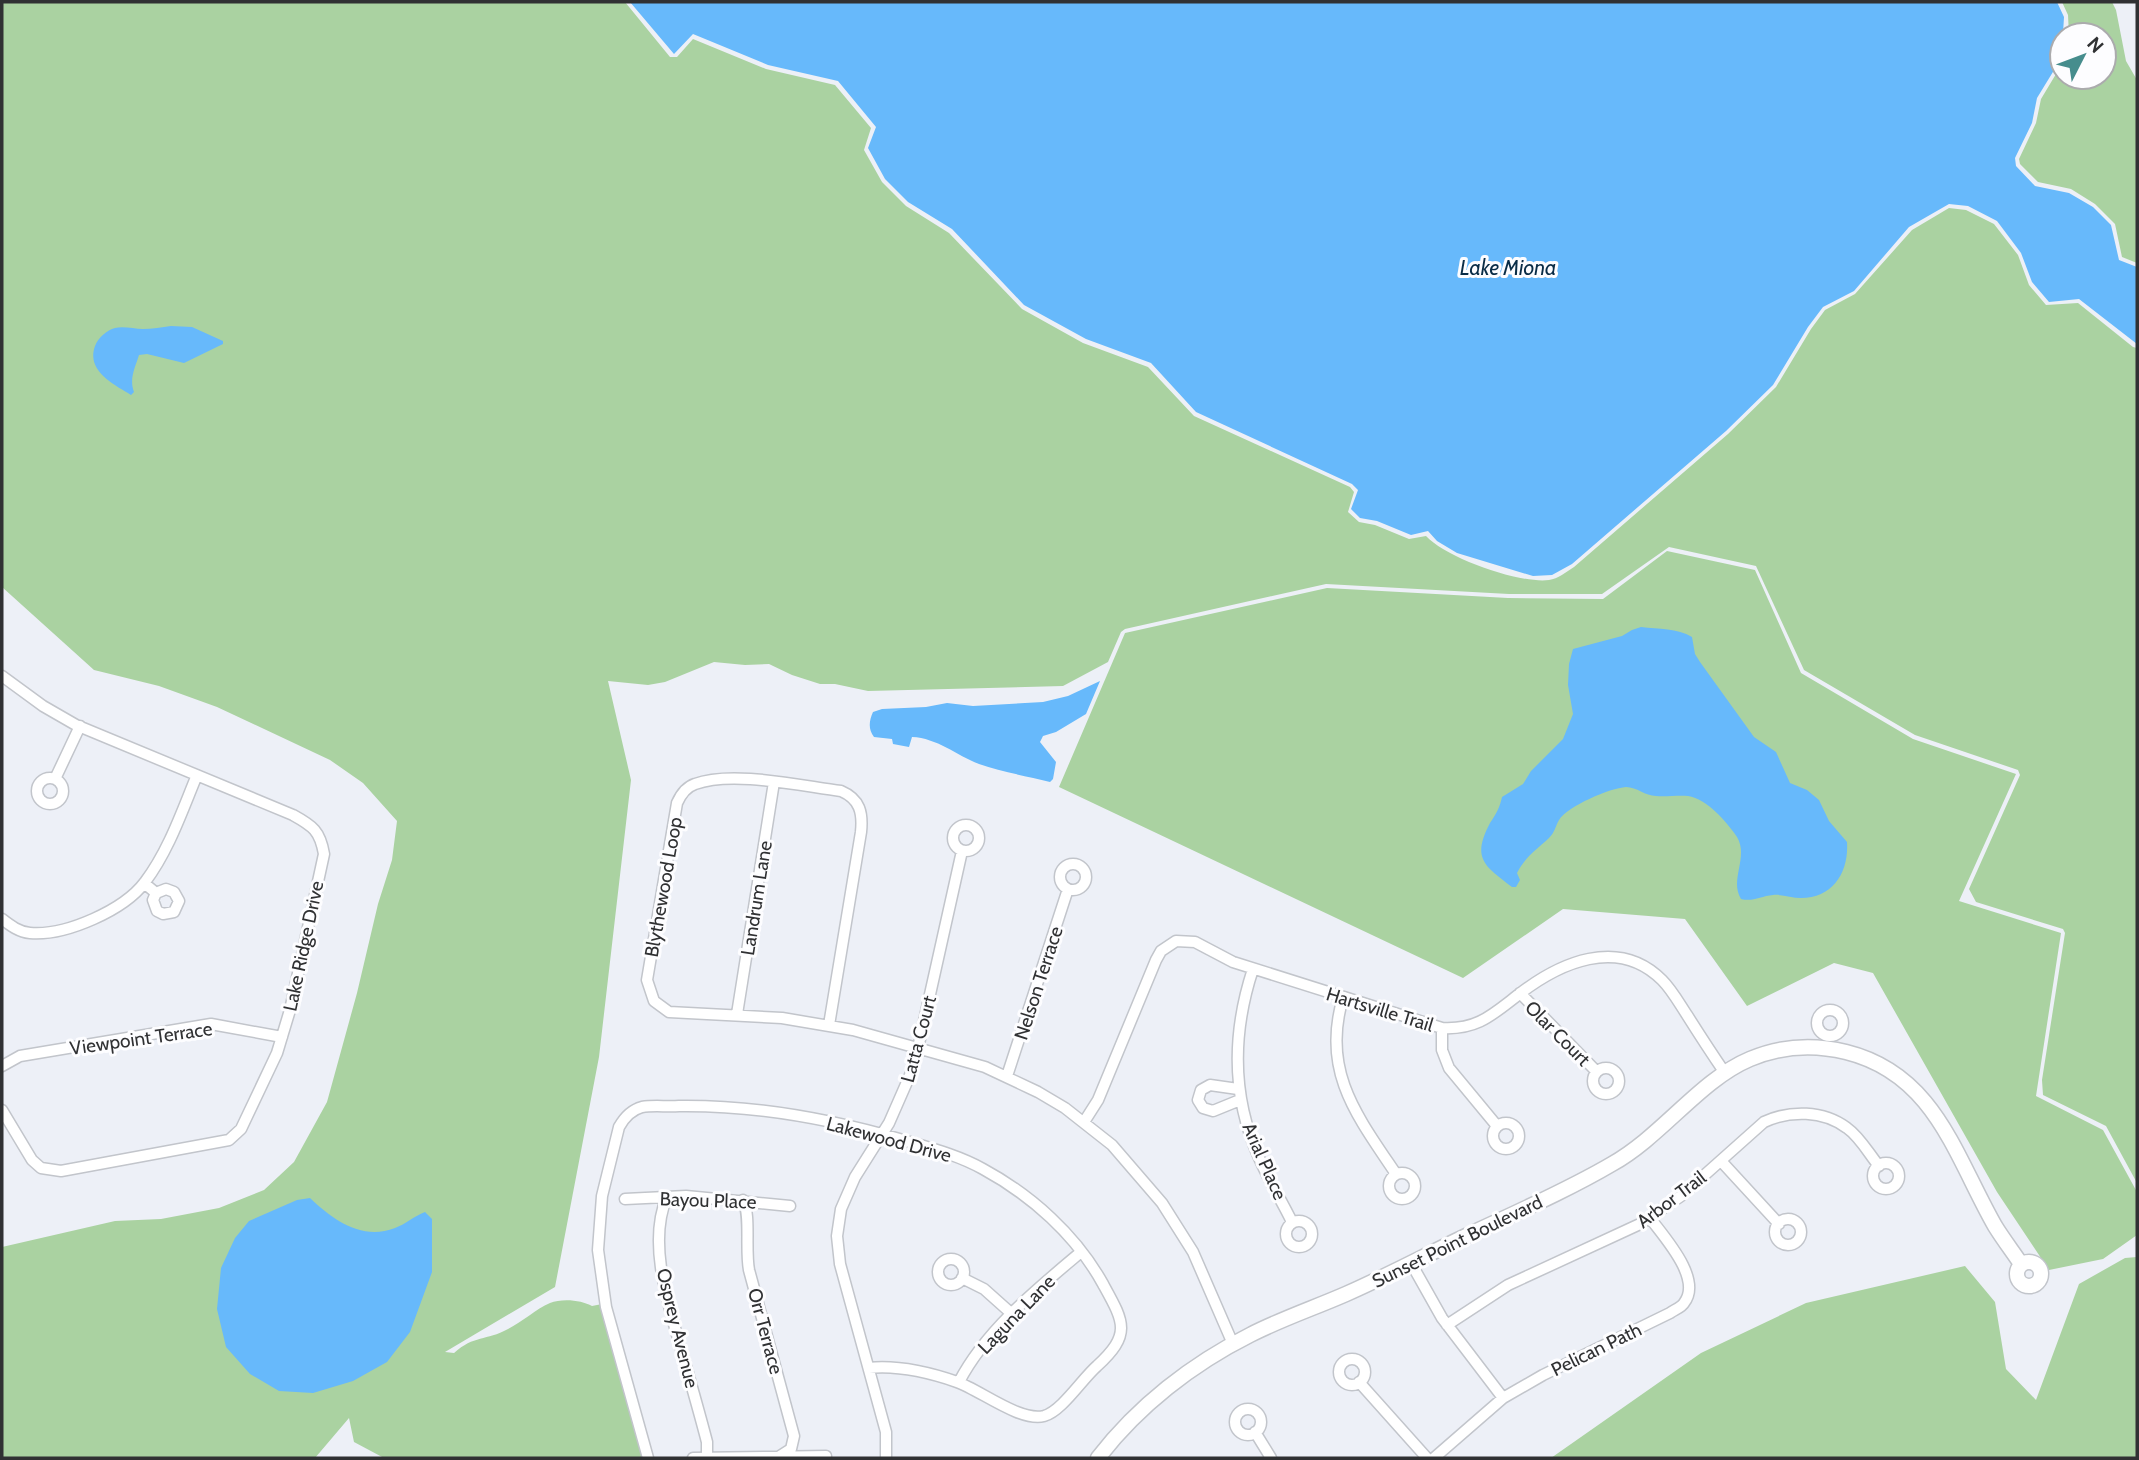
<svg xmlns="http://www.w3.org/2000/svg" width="2139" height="1460" viewBox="0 0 2139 1460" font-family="Cabin,sans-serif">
  <rect width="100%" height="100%" fill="#edf0f7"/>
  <!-- green -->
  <path fill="#aad2a1" d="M2,2H625L670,57H677L693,39L766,69L835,85L871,128L864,150L882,182L906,206L949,233L1022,309L1083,343L1148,367L1194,416L1350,487L1354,492L1348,512L1359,522L1375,525L1409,539L1426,536C1446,558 1520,584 1549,580C1558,579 1566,572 1574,567L1728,434L1776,387L1811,329L1825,310L1855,294L1912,230L1949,208L1966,210L1994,224L2018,255L2029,285L2046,305L2078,303L2133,347L2137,348V1183L2106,1126L2043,1095L2042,1080L2065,933L2063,929L1976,902L1969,889L2020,775L2018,770L1915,735L1804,670L1756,566L1669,547L1602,594H1509L1326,584L1125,629L1121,632L1108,662L1063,686L868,691L835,684H820L792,675L769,664L745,665L714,662L665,682L648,685L608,681L631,780L599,1057L555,1287L445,1352L454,1353C474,1335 486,1341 508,1329C522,1322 536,1309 550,1303C562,1298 582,1300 592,1306L607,1303L648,1458H384L354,1442L349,1418L315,1458H2V1247L115,1221L161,1219L219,1208L264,1190L294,1162L327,1102L357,993L378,904L392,860L397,821L363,783L330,760L217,707L159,686L94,670L2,587Z
    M2062,2H2112L2116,10L2126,61L2137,80V263L2122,257L2115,224L2095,204L2071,189L2038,182L2020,164L2019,159L2036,123L2041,99L2062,64V77H2104V35H2069L2068,15Z
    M1667,551L1755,570L1801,673L1913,739L2016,774L1959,901L2061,933L2036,1096L2103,1130L2137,1192V1235L2103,1259L2049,1270L1997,1192L1873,973L1834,963L1747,1006L1685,919L1563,909L1463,978L1059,787L1125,633L1327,588L1508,598L1603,599Z
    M2137,1257V1458H1551L1701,1353L1806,1303L1965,1266L1995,1302L2006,1369L2036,1400L2079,1284L2125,1258Z"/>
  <!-- water -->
  <path fill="#67b9fb" d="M630,2H2057L2064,17L2062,50L2059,62L2037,98L2032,123L2015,158L2016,166L2035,186L2069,193L2093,207L2111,225L2119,260L2137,267V344L2079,299L2049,302L2032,282L2021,253L1997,221L1968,206L1949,204L1909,227L1854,291L1823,307L1808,327L1773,385L1726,431L1572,564L1552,575L1533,576L1457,553L1437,541L1428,531L1411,535L1377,521L1360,518L1351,509L1358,490L1352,484L1196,412L1151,363L1086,339L1024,305L952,229L908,202L885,179L868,148L876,127L838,81L768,65L693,34L674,54Z
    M171,326L192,327L223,341V344L184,363L147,354L139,355C135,368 129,379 134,392L131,395C113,384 86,371 95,346C98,338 107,330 115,328C124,326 134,329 143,329C152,329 162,327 171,326Z
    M1641,627C1659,629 1677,628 1692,637L1695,654L1700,662L1754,737L1776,752L1790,783L1807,790L1819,800L1829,821L1847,842C1849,872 1833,898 1801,898C1792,898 1782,894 1773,895C1761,896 1753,902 1741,899C1729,880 1749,857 1737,837C1727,822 1707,799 1688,796C1678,795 1666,797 1656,796C1645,796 1637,787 1626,787C1610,788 1568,806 1559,820C1555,827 1555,832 1549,838C1535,851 1526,856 1517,873L1520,880L1516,887H1512C1485,866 1471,859 1490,823C1496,814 1500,807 1502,797L1523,784L1531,771L1563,739L1573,714L1568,685L1569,664L1573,649L1622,636L1632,630Z
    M1100,681L1086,714L1056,732L1043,736L1040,742L1056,762L1053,779L1050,782C1027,776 1001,772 979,764C956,755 937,738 912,737L909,747L893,744L892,739L874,737C868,729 869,721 873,712L882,709L926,707L947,703L973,706L1043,702L1068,696Z
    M310,1198C333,1220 362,1241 395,1228C406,1224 414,1216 425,1212L432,1219V1272L410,1332L387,1362L353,1381L313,1393L279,1391L250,1374L226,1347L217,1309L221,1268L235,1238L249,1221L297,1200Z"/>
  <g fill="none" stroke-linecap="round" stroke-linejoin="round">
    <!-- minor casing -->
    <g stroke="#c2c5cb" stroke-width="13">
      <path id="minor" d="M2,676L43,706L76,725L293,815C313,826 320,831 324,854L290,1010L277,1053L241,1129L229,1140L61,1171L41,1168L32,1160L2,1110
        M37 791a13 13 0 1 1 26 0a13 13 0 1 1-26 0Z
        M55,779L80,726
        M953 838a13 13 0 1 1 26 0a13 13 0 1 1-26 0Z
        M1060 877a13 13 0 1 1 26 0a13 13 0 1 1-26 0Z
        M144,883L156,893L166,889L174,892L179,901L174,912L163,914L157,911L153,900L156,893
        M2,919C11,926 19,932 30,933C66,936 124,910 145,882C169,850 182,811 197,775
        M1253,969C1232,1033 1231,1097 1260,1160C1269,1181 1282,1201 1292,1222
        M1520,993L1596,1071
        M1343,998C1321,1071 1357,1116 1396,1174
        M1817 1023a13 13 0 1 1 26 0a13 13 0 1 1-26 0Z
        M737,1014L774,782
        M829,1025L861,832C863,813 860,799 841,791C801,786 732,770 695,784C686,787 681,794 677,803L647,980L654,1001L669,1012L782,1018L853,1030L985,1067L1038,1092L1065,1108L1112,1145L1162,1203L1193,1252L1233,1344
        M1442,1028V1050L1449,1068L1497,1126
        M2,1066L20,1056L211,1024L282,1037
        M1593 1081a13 13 0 1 1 26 0a13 13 0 1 1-26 0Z
        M1007,1076L1068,889
        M1238,1089L1210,1085L1201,1090L1198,1100L1203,1108L1213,1111L1240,1100
        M1084,1122L1098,1100L1156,960L1161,951L1176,941L1195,942L1233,962L1442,1028C1477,1030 1492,1015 1518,995C1559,963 1618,936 1662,980C1672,990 1679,1003 1687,1015C1699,1034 1712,1054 1725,1073
        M1493 1136a13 13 0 1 1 26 0a13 13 0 1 1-26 0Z
        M1721,1161L1779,1224
        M1873 1176a13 13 0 1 1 26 0a13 13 0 1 1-26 0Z
        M1389 1186a13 13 0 1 1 26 0a13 13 0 1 1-26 0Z
        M667,1197C646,1245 671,1312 684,1359C692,1387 700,1415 707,1442V1458
        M625,1199L686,1196L790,1206
        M743,1200C751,1215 745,1249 749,1270L794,1436L791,1449L780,1456
        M1775 1232a13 13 0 1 1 26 0a13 13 0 1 1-26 0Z
        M1286 1234a13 13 0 1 1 26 0a13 13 0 1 1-26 0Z
        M938 1272a13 13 0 1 1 26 0a13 13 0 1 1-26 0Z
        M1411,1263L1442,1318L1503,1398
        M962,1278L984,1289L1012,1314
        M1447,1325L1508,1285L1640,1224L1681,1196L1764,1122C1790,1110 1823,1110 1847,1128C1860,1137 1869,1154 1879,1166
        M1339 1372a13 13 0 1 1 26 0a13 13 0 1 1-26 0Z
        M959,1382C986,1330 1037,1289 1081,1252
        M1359,1382L1427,1458
        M1235 1422a13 13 0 1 1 26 0a13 13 0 1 1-26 0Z
        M1255,1432L1271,1458
        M648,1458L606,1307L598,1250L602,1196L619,1127C624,1118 631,1110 642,1107C654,1105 667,1107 679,1106C755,1105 831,1119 903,1140C930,1148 958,1155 983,1169C1031,1195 1076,1235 1103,1284C1124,1322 1132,1334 1097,1366C1082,1379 1062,1411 1044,1416C1020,1422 980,1390 957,1382C928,1372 899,1365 869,1368
        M693,1458L826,1456
        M886,1458V1432L840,1264L837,1236L841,1209L855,1177L889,1123L914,1066L962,851
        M1434,1458L1503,1398L1543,1375L1670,1313C1674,1310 1682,1307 1684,1303C1703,1279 1664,1237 1650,1218"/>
    </g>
    <!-- tertiary casing -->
    <g stroke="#c2c5cb" stroke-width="17">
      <path id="tertiary" d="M2017 1274a12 12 0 1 1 24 0a12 12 0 1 1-24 0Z
        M1098,1458C1138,1406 1192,1364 1250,1335C1281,1319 1314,1308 1346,1294C1387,1276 1426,1255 1466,1236C1515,1213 1566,1191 1612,1164C1662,1136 1700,1080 1750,1059C1781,1046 1814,1044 1846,1052C1935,1074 1955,1156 1995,1226C2003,1239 2013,1252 2021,1264"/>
    </g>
    <!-- minor -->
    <use href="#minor" stroke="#fff" stroke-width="10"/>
    <!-- tertiary -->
    <use href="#tertiary" stroke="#fff" stroke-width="14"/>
  </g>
  <g text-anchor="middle" stroke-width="6" stroke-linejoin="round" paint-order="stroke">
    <!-- street labels -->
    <g font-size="19" fill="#303133" stroke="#fdfdff">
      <text transform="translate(663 887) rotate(-80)" y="7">Blythewood Loop</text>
      <text transform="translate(756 898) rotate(-81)" y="7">Landrum Lane</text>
      <text transform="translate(303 946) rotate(-78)" y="7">Lake Ridge Drive</text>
      <text transform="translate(1038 983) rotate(-72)" y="7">Nelson Terrace</text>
      <text transform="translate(1380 1009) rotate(17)" y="7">Hartsville Trail</text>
      <text transform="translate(1558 1033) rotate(45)" y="7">Olar Court</text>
      <text transform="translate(141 1038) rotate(-8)" y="7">Viewpoint Terrace</text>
      <text transform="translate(918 1039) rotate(-75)" y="7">Latta Court</text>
      <text transform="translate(889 1139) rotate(15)" y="7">Lakewood Drive</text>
      <text transform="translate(1265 1161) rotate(66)" y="7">Arial Place</text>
      <text transform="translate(1671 1199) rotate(-37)" y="7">Arbor Trail</text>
      <text transform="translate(708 1200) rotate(2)" y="7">Bayou Place</text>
      <text transform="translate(1457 1241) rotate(-26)" y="7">Sunset Point Boulevard</text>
      <text transform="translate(1016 1314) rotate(-46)" y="7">Laguna Lane</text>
      <text transform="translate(678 1328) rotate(76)" y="7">Osprey Avenue</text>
      <text transform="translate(766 1331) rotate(75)" y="7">Orr Terrace</text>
      <text transform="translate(1596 1349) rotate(-26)" y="7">Pelican Path</text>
    </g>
    <!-- water labels -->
    <g font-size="21" font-style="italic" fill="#0a2d47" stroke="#fdfdff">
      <text x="1508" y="275">Lake Miona</text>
    </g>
  </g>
  <!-- border -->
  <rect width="2139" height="1460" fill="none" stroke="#303133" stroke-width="7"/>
  <!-- north arrow -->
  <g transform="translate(2083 56) rotate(48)"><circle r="33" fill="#fdfdff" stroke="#ababad" stroke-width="2"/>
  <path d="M0-5L12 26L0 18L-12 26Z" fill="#468d8d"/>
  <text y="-10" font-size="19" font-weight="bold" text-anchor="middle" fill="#303133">N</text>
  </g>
</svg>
